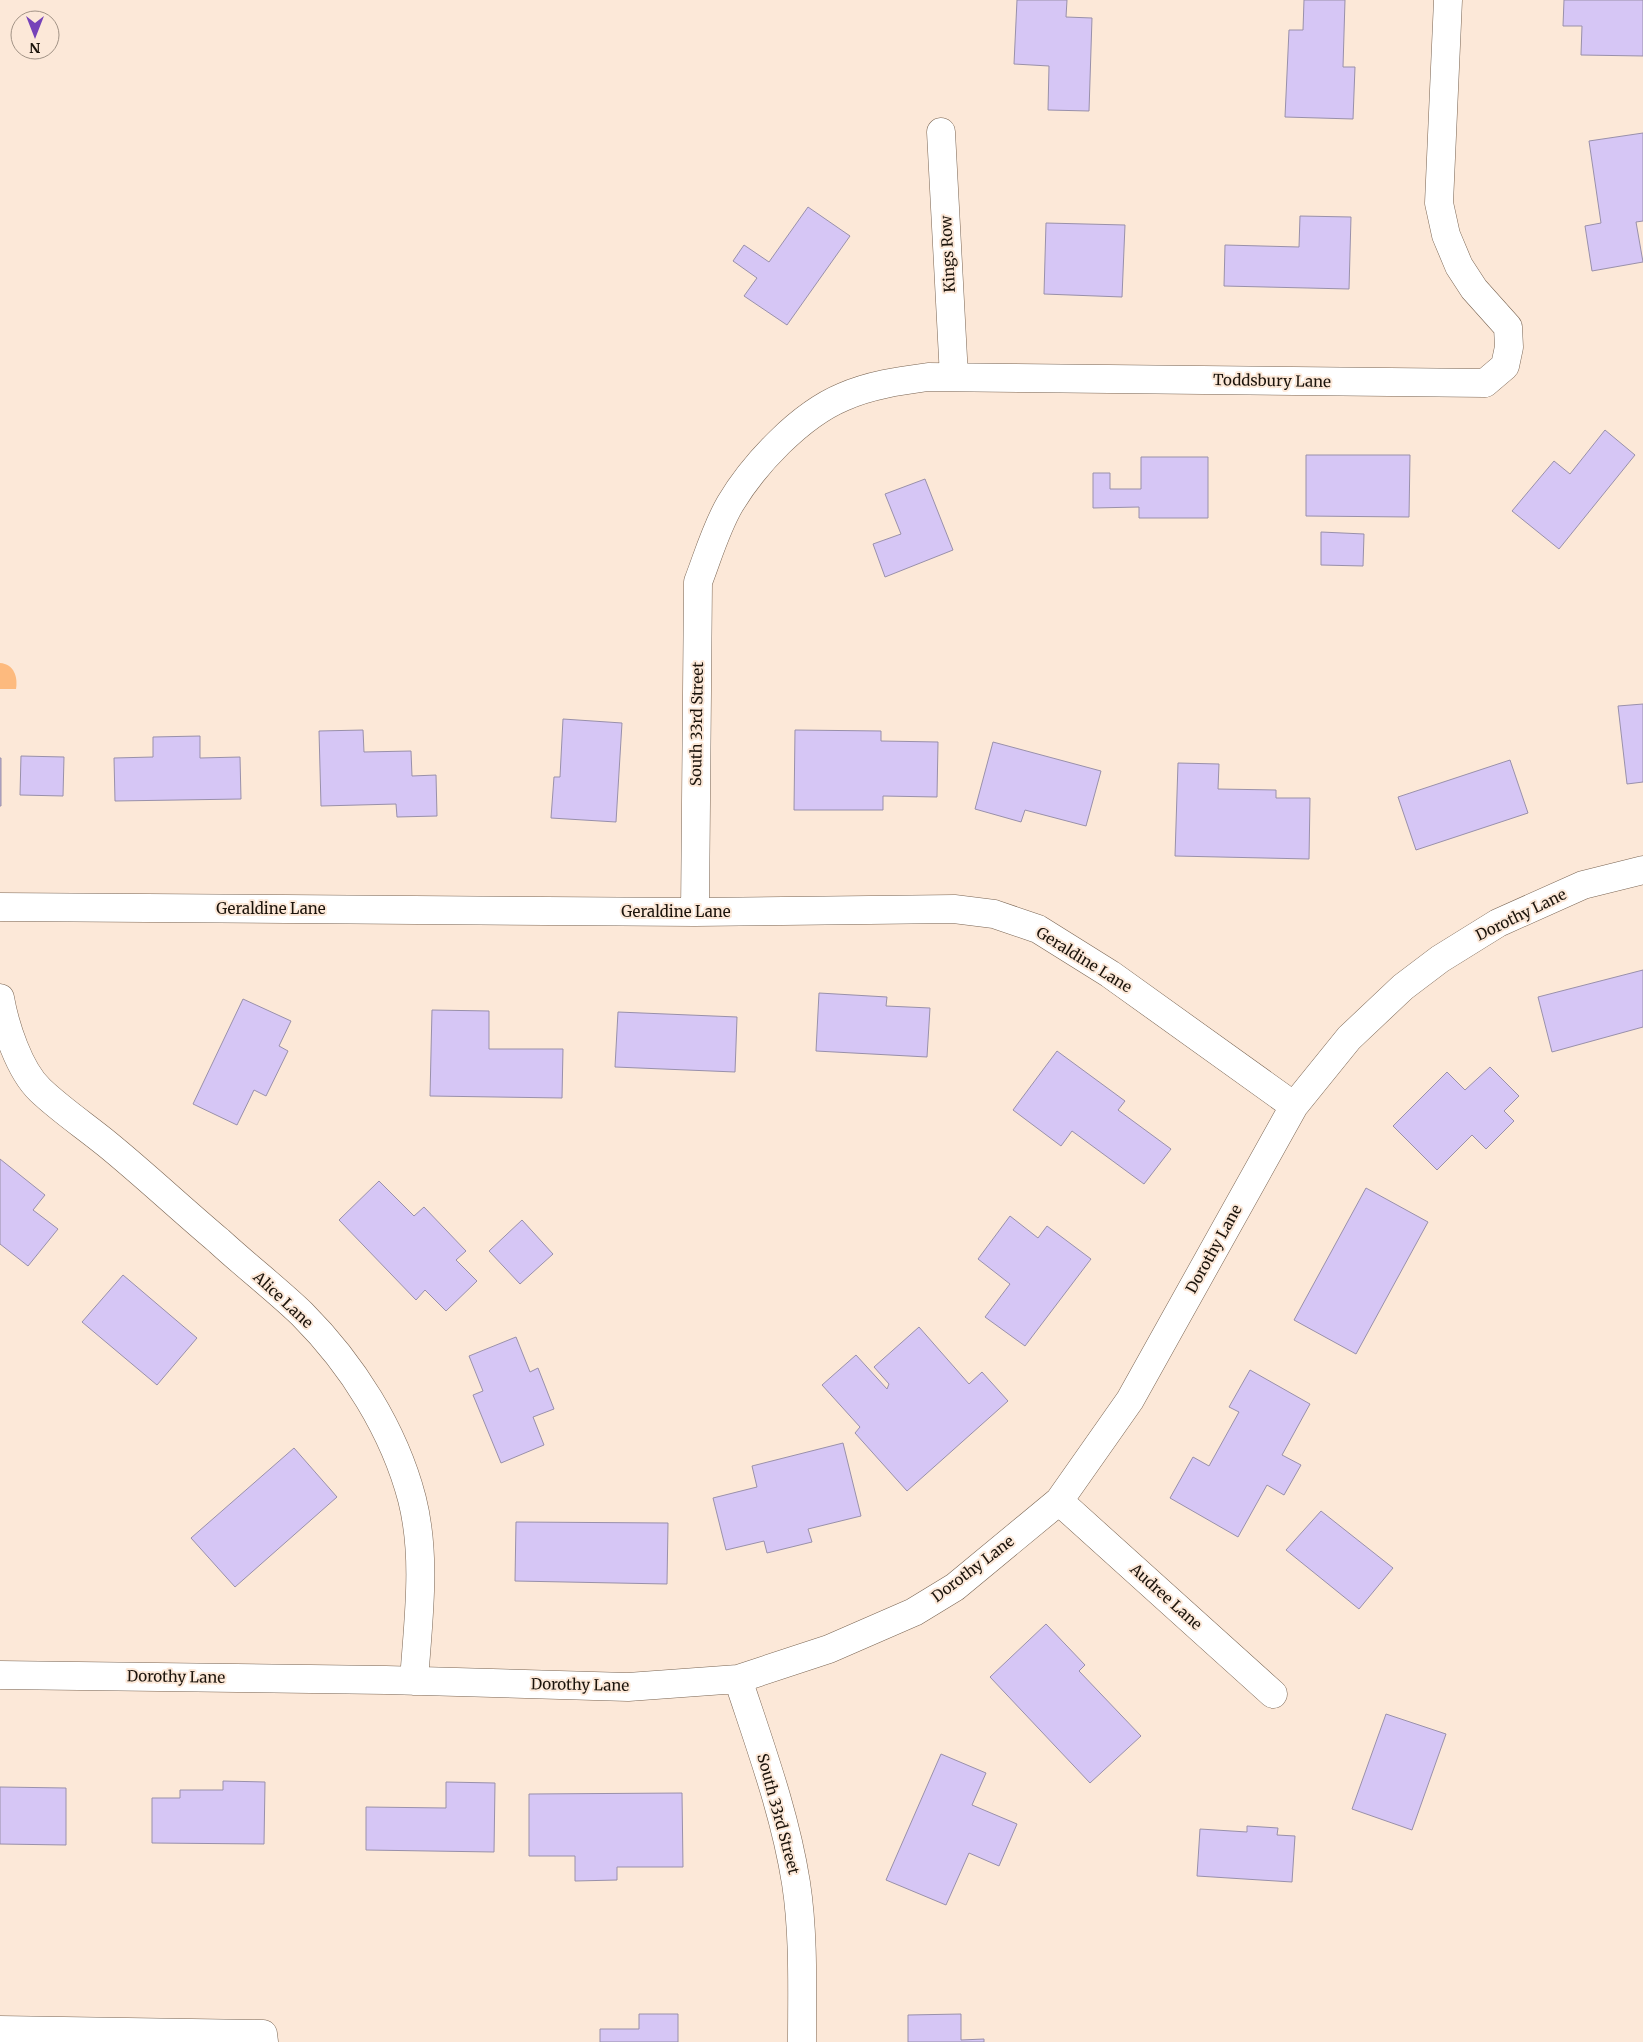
<svg xmlns="http://www.w3.org/2000/svg" width="1643" height="2042" viewBox="0 0 1643 2042" font-family="Merriweather,serif">
  <rect width="100%" height="100%" fill="#fce8d8"/>
  <!-- water -->
  <path fill="#fdba7e" d="M0,663C14,664 18,677 16,689H0Z"/>
  <!-- building -->
  <path fill="#d6c6f5" stroke="#9990aa" d="M1017,0H1067L1066,17L1092,18L1089,111L1048,110L1049,66L1014,64Z
    M1304,0H1345L1343,67H1355L1353,119L1285,117L1289,30H1303Z
    M1564,0H1643V56L1581,55L1582,26H1563Z
    M1643,133V221L1636,222L1643,262L1592,271L1585,226L1601,223L1589,141Z
    M808,207L850,236L787,325L744,296L757,278L733,261L744,245L769,262Z
    M1300,216L1351,217L1349,289L1224,286L1225,245L1299,247Z
    M1046,223L1125,225L1122,297L1044,294Z
    M1605,430L1635,455L1559,549L1512,511L1554,461L1570,474Z
    M1306,455H1410L1409,517L1306,516Z
    M1141,457H1208V518H1139V507L1093,508V473H1110V489H1141Z
    M925,479L953,550L885,577L873,544L901,534L885,494Z
    M1321,532L1364,534L1363,566L1321,565Z
    M1643,704V782L1627,784L1618,706Z
    M563,719L622,723L616,822L551,818L554,777H560Z
    M363,730L364,752L411,751L412,776L436,775L437,816L397,817L396,804L321,806L319,731Z
    M795,730L881,731V741L938,742L937,797L883,796V810H794Z
    M200,736V758L240,757L241,799L115,801L114,758L153,757V737Z
    M993,742L1101,771L1086,826L1025,810L1021,822L975,809Z
    M21,756L64,757L63,796L20,795Z
    M0,758H1V806H0Z
    M1510,760L1528,813L1416,850L1398,797Z
    M1178,763L1219,764L1218,789L1276,790V798H1310L1309,859L1175,856Z
    M1643,970V1027L1552,1052L1538,997Z
    M819,993L887,997L886,1006L930,1008L927,1057L816,1051Z
    M243,999L291,1021L279,1046L288,1051L266,1096L254,1090L237,1125L193,1104Z
    M432,1010L489,1011V1049H563L562,1098L430,1096Z
    M618,1012L737,1017L735,1072L615,1067Z
    M1057,1051L1125,1101L1118,1110L1171,1149L1144,1184L1072,1131L1061,1146L1013,1110Z
    M1490,1067L1519,1096L1504,1111L1514,1121L1486,1149L1472,1135L1437,1170L1393,1126L1447,1072L1465,1090Z
    M0,1159L45,1195L33,1210L58,1229L28,1266L0,1244Z
    M379,1181L414,1216L424,1207L466,1251L456,1260L477,1281L446,1311L425,1290L416,1300L339,1220Z
    M1366,1188L1428,1222L1356,1354L1294,1320Z
    M1010,1216L1038,1238L1047,1226L1091,1259L1025,1346L985,1317L1010,1284L978,1259Z
    M522,1220L553,1254L520,1284L489,1251Z
    M123,1275L197,1338L157,1385L82,1322Z
    M919,1327L969,1384L982,1372L1008,1401L907,1491L855,1433L860,1427L822,1385L856,1355L887,1389L889,1384L874,1367Z
    M516,1337L530,1372L538,1368L554,1409L533,1417L544,1445L501,1463L473,1395L483,1391L469,1356Z
    M1250,1370L1310,1404L1282,1455L1301,1465L1284,1495L1267,1485L1238,1537L1170,1498L1193,1457L1209,1466L1239,1412L1229,1407Z
    M843,1443L861,1516L808,1529L812,1542L767,1553L764,1541L726,1550L713,1498L757,1487L752,1466Z
    M294,1448L337,1497L235,1587L191,1538Z
    M1321,1511L1393,1568L1359,1609L1286,1550Z
    M516,1522L668,1523L667,1584L515,1581Z
    M1046,1624L1085,1665L1079,1671L1141,1736L1090,1783L990,1677Z
    M1386,1714L1446,1734L1412,1830L1352,1809Z
    M941,1754L986,1773L972,1805L1017,1824L999,1866L969,1853L946,1905L886,1880Z
    M223,1781L265,1782L264,1844L152,1843V1798H180V1790H223Z
    M446,1782L495,1783L494,1852L366,1850V1807L446,1808Z
    M0,1787L66,1788V1845L0,1844Z
    M682,1793L683,1867H617V1880L575,1881V1856H529V1794Z
    M1247,1826L1278,1828L1277,1835L1295,1836L1292,1882L1197,1876L1200,1829L1247,1832Z
    M639,2014H678V2042H600V2029H639Z
    M961,2014V2040L984,2039V2042H908V2015Z"/>
  <g fill="none" stroke-linecap="round" stroke-linejoin="round">
    <!-- minor casing -->
    <g stroke="#796452" stroke-width="29">
      <path id="minor" d="M941,132L954,377
        M0,907L695,912L954,909L994,914L1038,929L1110,974L1294,1106
        M695,912L698,582C708,556 716,528 730,504C754,464 800,415 843,397C870,385 899,381 928,377L1485,383L1505,366L1509,347L1508,327L1474,289L1459,266L1446,235L1439,203L1448,0
        M0,998C5,1026 19,1070 40,1090C61,1110 85,1126 107,1144C145,1175 181,1209 219,1241C246,1266 276,1289 302,1314C352,1364 394,1430 412,1499C427,1558 418,1621 414,1681
        M1059,1501L1273,1694
        M0,1675L386,1680L628,1687L738,1679L829,1649L914,1612L955,1587L1059,1501L1130,1400L1294,1106L1349,1038L1403,987L1440,959L1498,923L1583,885L1643,870
        M738,1679C760,1746 785,1813 796,1883C804,1935 802,1990 802,2042
        M0,2030L263,2034L264,2042"/>
    </g>
    <!-- minor -->
    <use href="#minor" stroke="#fff" stroke-width="28"/>
  </g>
  <g text-anchor="middle" stroke-width="4" stroke-linejoin="round" paint-order="stroke">
    <!-- street labels -->
    <g font-size="15" fill="#1b130b" stroke="#fce8d8">
      <text transform="translate(948 254) rotate(-93)" y="5">Kings Row</text>
      <text transform="translate(1272 381) rotate(1)" y="5">Toddsbury Lane</text>
      <text transform="translate(697 724) rotate(-89)" y="5">South 33rd Street</text>
      <text x="271" y="914">Geraldine Lane</text>
      <text x="676" y="917">Geraldine Lane</text>
      <text transform="translate(1521 915) rotate(-26)" y="5">Dorothy Lane</text>
      <text transform="translate(1084 960) rotate(32)" y="5">Geraldine Lane</text>
      <text transform="translate(1214 1249) rotate(-61)" y="5">Dorothy Lane</text>
      <text transform="translate(283 1300) rotate(43)" y="5">Alice Lane</text>
      <text transform="translate(973 1569) rotate(-37)" y="5">Dorothy Lane</text>
      <text transform="translate(1166 1597) rotate(42)" y="5">Audree Lane</text>
      <text transform="translate(176 1677) rotate(1)" y="5">Dorothy Lane</text>
      <text transform="translate(580 1685) rotate(1)" y="5">Dorothy Lane</text>
      <text transform="translate(778 1814) rotate(75)" y="5">South 33rd Street</text>
    </g>
  </g>
  <!-- north arrow -->
  <g transform="translate(35 35) rotate(180)"><circle r="24" fill="#fce8d8" stroke="#a29386"/>
  <path d="M0-4L9 19L0 12L-9 19Z" fill="#7642b9"/>
  <text y="-8" font-size="14" font-weight="bold" text-anchor="middle" fill="#1b130b">N</text>
  </g>
</svg>
